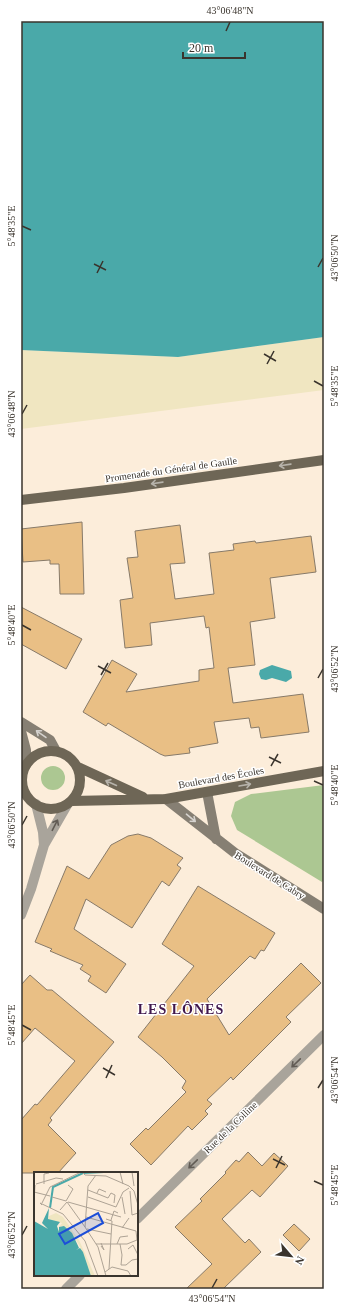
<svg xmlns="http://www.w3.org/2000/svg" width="345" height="1310" viewBox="0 0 345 1310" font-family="Georgia,serif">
  <rect width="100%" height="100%" fill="#fcedda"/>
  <!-- green -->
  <path fill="#acc792" d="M41 778a12 12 0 1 1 24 0a12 12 0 1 1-24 0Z
    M324,785V879L322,882L237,830L231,816L235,802L251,794Z"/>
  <!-- sand -->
  <path fill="#f0e6c1" d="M324,337V390L21,429V350L178,357Z"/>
  <!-- water -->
  <path fill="#4aa9a9" d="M21,21H324V337L178,357L21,350Z
    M272,665L291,671L292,678L286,682L272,678L266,680L261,679L259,674L260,670Z"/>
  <!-- building -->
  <path fill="#e9bf85" stroke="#877a69" d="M82,522L84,594H60L59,564H50V560L23,562L21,529Z
    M180,525L185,563L170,564L175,599L214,594L209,553L234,550L233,544L255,541L256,543L311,536L316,572L270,578L275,618L250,622L255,665L228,668L233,703L303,694L309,732L261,738L259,727L251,728L249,718L214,722L218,743L189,748L190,753L165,756L160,754L108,723L106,726L83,712L112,660L137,674L126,692L199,681V670L214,668L209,627L206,628L204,616L150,623L152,645L125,648L120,600L133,598L127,558L138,557L135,531Z
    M21,607L82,639L66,669L21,644Z
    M138,834L151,838L183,858L177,865L181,868L169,886L162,881L132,928L86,899L74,929L126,964L106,993L88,981L91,976L80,969L83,965L50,951L52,949L35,942L67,866L89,879L111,845L128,836Z
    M198,886L275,933L264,951L261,950L255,959L250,956L207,999L229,1035L301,963L321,983L286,1017L291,1022L233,1080L231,1077L207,1100L212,1104L205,1111L208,1114L192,1130L188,1126L151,1165L130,1144L146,1128L148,1130L186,1092L182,1088L186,1081L162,1057L138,1037L194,966L162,944Z
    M30,975L47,990H52L114,1042L50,1118L52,1120L48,1125L76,1153L58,1173H21V1120L35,1104L37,1105L75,1061L35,1028L21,1044V985Z
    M248,1152L262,1166L274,1153L288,1166L260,1197L252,1190L222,1219L245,1243L249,1239L261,1252L223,1289H186L212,1264L175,1227L202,1201L200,1199L226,1173L225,1172L236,1160L239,1162Z
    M294,1224L310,1239L299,1251L283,1235Z"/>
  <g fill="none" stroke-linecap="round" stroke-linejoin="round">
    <!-- street -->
    <path stroke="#a9a49b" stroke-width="10" d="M36,804L43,832L44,845
      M21,915L31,889L44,845L67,805
      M137,1219L324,1035
      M66,1289L80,1275"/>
    <!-- secondary -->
    <path stroke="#867f73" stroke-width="10" d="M21,722L50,740L56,751
      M21,731L26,750V765
      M207,792L216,839
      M166,799L235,853L324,909"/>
    <!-- primary -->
    <path stroke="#6e6656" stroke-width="10" d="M21,500L124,488L324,460
      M22 780a29 29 0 1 1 58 0a29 29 0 1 1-58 0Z
      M78,767L143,797
      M72,801L166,799L324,771"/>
  </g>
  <!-- one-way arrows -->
  <defs><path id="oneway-shaft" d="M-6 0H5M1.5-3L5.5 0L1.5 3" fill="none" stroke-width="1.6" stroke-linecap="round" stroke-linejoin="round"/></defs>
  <g stroke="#b6b2aa">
    <use href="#oneway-shaft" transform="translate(285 465) rotate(172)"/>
    <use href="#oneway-shaft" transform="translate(157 483) rotate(172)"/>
    <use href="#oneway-shaft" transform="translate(111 783) rotate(-156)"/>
    <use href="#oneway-shaft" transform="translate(245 785) rotate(-10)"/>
  </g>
  <g stroke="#d5d2ce">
    <use href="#oneway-shaft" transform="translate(41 734) rotate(-145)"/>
    <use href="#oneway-shaft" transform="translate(191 818) rotate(40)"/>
  </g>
  <g stroke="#615b54">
    <use href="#oneway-shaft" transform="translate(55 825) rotate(-63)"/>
    <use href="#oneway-shaft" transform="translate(296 1063) rotate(136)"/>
    <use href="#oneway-shaft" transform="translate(193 1164) rotate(136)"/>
  </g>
  <!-- ticks -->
  <path fill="none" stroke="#3a342d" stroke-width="1.5" d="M226,31L230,22M22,226L31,230M94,264L106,270M318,267L323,258M97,273L103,261M264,354L276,361M267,364L274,351M314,381L323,386M22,414L27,405M22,625L31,630M98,666L111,673M101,675L108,663M318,678L323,669M269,757L281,763M271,766L278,754M314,781L323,785M22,825L27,816M22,1025L31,1030M103,1068L115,1075M106,1078L112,1065M318,1088L323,1080M273,1159L285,1165M276,1168L282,1156M314,1181L323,1185M22,1235L27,1226M212,1288L217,1279"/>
  <g text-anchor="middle" stroke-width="3" stroke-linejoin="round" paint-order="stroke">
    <!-- street labels -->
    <g font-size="10" fill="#3a342d" stroke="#fff">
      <text transform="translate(171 469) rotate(-8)" y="4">Promenade du Général de Gaulle</text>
      <text transform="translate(221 777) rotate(-10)" y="4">Boulevard des Écoles</text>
      <text transform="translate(270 875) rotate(32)" y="4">Boulevard de Cabry</text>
      <text transform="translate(230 1127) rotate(-44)" y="4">Rue de la Colline</text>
    </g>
    <!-- district labels -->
    <g font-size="14" font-weight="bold" letter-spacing="1" fill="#40174c" stroke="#fff">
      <text x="181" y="1014">LES LÔNES</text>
    </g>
  </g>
  <!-- overview -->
  <g transform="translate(34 1172)">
    <rect width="104" height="104" fill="#fcedda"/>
    <path d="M22,41L29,45L45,68L61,104H57L49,80L42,68L28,54L25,55L28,51L14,47L15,44Z" fill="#f0e6c1"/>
    <path d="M15,36L14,47L26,50L23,54L25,60V55L30,54L38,61L45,76L42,78L46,76L49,80L57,104H0V49L14,57L8,51Z" fill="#4aa9a9"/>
    <path fill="none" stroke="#4aa9a9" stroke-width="2" d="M16,36L19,15L49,1L70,0"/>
    <path fill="none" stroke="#aea395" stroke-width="1" d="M48,0L51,3L72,4L95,14L100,19L104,33M86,0L89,12M98,0L100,14M2,12L22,6L29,7M10,12V2L15,1M54,18L74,26L77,21L81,23L80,31M96,19L98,43L104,41M0,20L16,24M63,21L65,17L72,20M18,25L32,29L39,17L34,13M54,25L82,35L89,20L95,16M88,25L91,42M0,29L1,13M34,30L87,45M8,31L16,15L47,0M8,33L6,31L29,42L51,69L64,104M26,38L33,30L51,55L64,75L72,104M52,45L102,59L103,68M72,47L78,49L75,97M77,48L80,39L84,41M51,55L54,14L62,3M88,56L95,46M53,57L77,62M62,72H93L103,68M83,72L86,65L94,64M86,72L88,83L87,93H92L98,88L104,87M67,74L70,78L67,71M94,77L99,73L104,83M71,100L78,95L94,99L97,104"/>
    <path fill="#1d4ed8" fill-opacity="0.15" stroke="#1d4ed8" stroke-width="2" d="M64,41L69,51L31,72L25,62Z"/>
    <rect width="104" height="104" fill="none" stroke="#3a342d" stroke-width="2"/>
  </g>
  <!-- border -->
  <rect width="345" height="1310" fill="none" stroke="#ffffff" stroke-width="44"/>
  <!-- north arrow -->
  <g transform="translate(291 1256) rotate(118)" stroke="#ffffff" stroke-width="3" paint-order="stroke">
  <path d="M0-3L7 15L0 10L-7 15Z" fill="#3a342d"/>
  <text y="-6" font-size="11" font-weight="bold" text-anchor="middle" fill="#3a342d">N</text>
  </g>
  <!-- scale -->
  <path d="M183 52v6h62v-6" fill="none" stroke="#3a342d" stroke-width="2"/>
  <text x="189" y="52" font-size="12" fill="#3a342d" stroke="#ffffff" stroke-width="3" paint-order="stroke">20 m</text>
  <rect x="22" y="22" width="301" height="1266" fill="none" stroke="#3a342d" stroke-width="1.5"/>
  <g font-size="10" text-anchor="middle" fill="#3a342d">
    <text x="230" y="14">43°06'48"N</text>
    <text transform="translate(11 226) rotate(-90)" y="4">5°48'35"E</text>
    <text transform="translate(334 258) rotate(-90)" y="4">43°06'50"N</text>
    <text transform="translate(334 386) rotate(-90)" y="4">5°48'35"E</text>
    <text transform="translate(11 414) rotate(-90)" y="4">43°06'48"N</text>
    <text transform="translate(11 625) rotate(-90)" y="4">5°48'40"E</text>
    <text transform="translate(334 669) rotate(-90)" y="4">43°06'52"N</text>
    <text transform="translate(334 785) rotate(-90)" y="4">5°48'40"E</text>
    <text transform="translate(11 825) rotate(-90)" y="4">43°06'50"N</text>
    <text transform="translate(11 1025) rotate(-90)" y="4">5°48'45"E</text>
    <text transform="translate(334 1080) rotate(-90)" y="4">43°06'54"N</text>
    <text transform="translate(334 1185) rotate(-90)" y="4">5°48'45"E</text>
    <text transform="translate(11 1235) rotate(-90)" y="4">43°06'52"N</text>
    <text x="212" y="1302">43°06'54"N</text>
  </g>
</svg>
